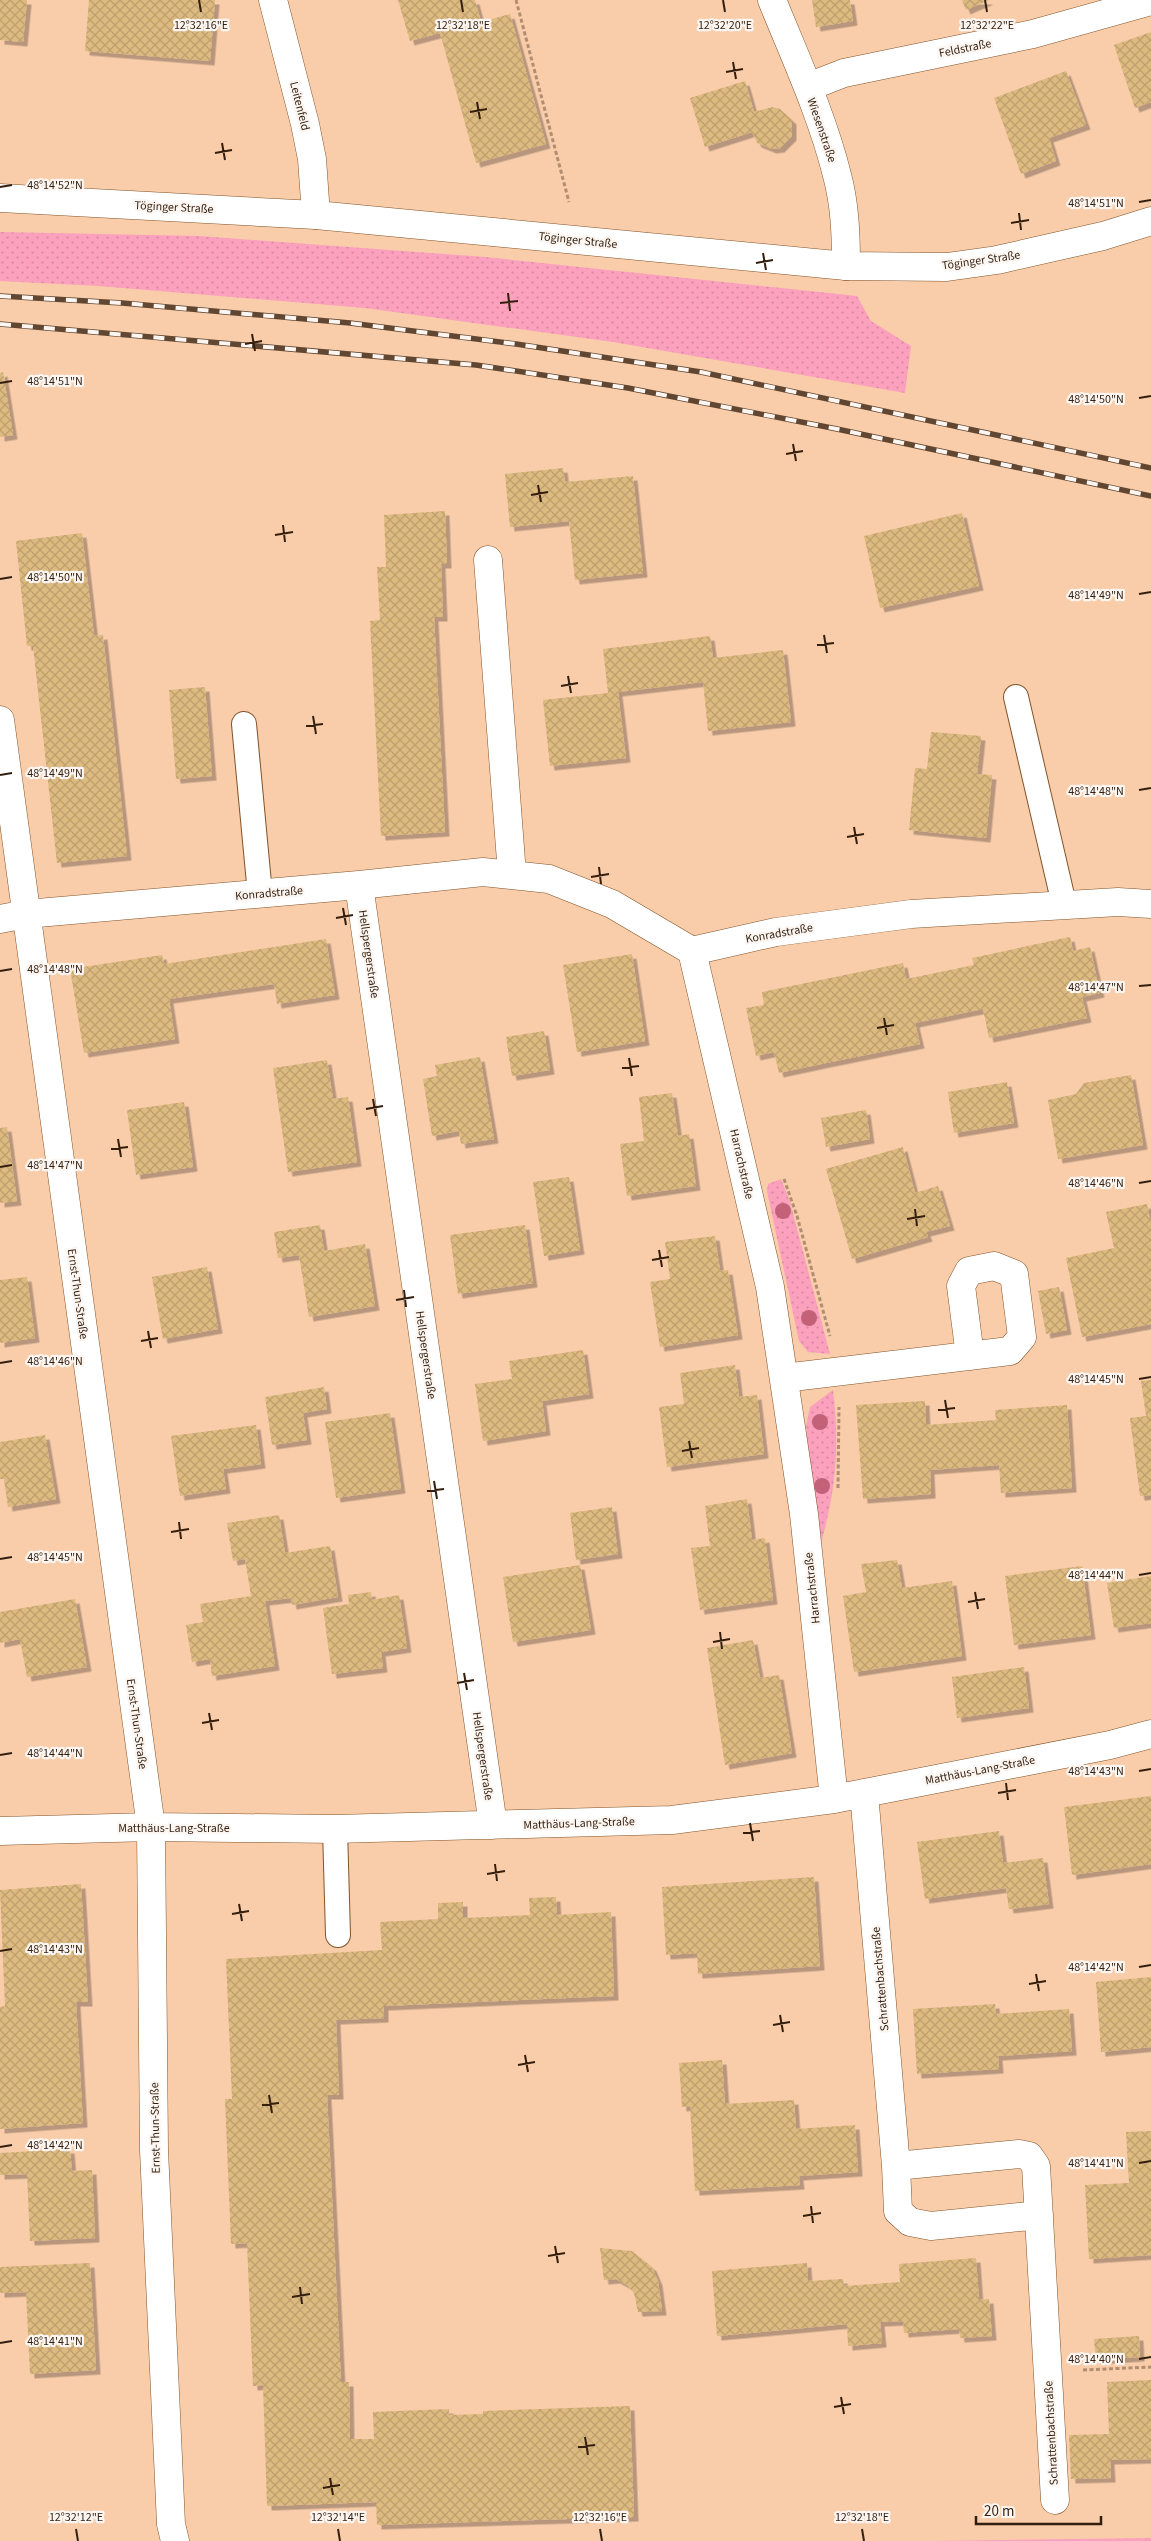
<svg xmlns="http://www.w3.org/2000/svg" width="1151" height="2541" viewBox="0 0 1151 2541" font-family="'Source Sans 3',sans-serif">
  <defs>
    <pattern id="grass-dots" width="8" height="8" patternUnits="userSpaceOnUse" patternTransform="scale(1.25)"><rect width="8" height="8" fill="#fba0bd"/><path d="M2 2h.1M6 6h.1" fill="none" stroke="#d889a1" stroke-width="1.8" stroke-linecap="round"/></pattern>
    <pattern id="building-cross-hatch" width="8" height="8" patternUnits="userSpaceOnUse" patternTransform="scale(1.25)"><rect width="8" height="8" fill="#ddba80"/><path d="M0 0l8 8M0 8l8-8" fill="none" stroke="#be9f6d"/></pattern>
    <filter id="shadow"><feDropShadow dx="4.5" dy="4.5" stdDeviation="0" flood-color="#0004"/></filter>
  </defs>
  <rect width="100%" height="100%" fill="#f9cdaa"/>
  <!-- grass -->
  <path fill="url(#grass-dots)" d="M0,232L199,236L485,257L857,296L871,321L911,346L905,393L613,342L365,308L98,286L0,281Z
    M781,1179L790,1202L830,1354L808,1352L799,1341L767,1191L768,1184Z
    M833,1390C840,1446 836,1492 820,1546L806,1426L810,1407Z
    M1151,2538V2541H934Z"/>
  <!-- building -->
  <path fill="url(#building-cross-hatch)" filter="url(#shadow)" d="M0,0H27L23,42L0,40Z
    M89,0H215L210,61L85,51Z
    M398,0H475L481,22L510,14L546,144L476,163L440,33L410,41Z
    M812,0H850L853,21L816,27Z
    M962,0H989L966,10Z
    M1151,32V102L1135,108L1114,45Z
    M1066,71L1086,125L1049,138L1056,161L1021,174L994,98Z
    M745,81L754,112L772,107L780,109L792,120V136L780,148L772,149L757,143L752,132L705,147L690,98Z
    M3,372L13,435L0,437V373Z
    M563,468L565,482L633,476L643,573L575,580L569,521L510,527L505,474Z
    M445,511L447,564H441L443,617H434L445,832L381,836L370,621L380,620L377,567H386L384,515Z
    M962,513L979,586L880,608L864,536Z
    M82,533L94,636L103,635L127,856L57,863L33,646H27L16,541Z
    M710,636L713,658L783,650L791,722L708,731L703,682L618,692L626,758L550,766L543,700L608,693L603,649Z
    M205,687L212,776L176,779L169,690Z
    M931,732L981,736L977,774L992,775L986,838L909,830L915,768L927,769Z
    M1070,937L1073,951L1090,947L1100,993L1082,997L1087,1018L989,1038L983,1009L915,1023L920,1044L826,1063L779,1073L774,1052L756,1056L746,1008L764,1005L762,992L903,963L906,979L974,965L972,958Z
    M326,939L335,995L277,1004L274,984L169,999L175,1039L84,1053L70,969L162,955L164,964Z
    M632,954L645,1041L577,1052L563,965Z
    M544,1031L550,1070L512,1076L506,1037Z
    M480,1057L494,1139L461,1144L459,1131L432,1136L423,1079L437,1076L435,1065Z
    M327,1060L333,1099L348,1097L357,1162L288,1172L273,1068Z
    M1131,1075L1143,1145L1058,1159L1048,1100L1076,1094L1084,1083Z
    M1007,1082L1014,1123L954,1133L948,1092Z
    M672,1093L678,1136L689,1134L696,1186L627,1196L620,1144L644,1141L639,1097Z
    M184,1102L193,1167L136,1175L127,1110Z
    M866,1110L870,1139L826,1147L821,1118Z
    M7,1127L17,1201L0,1203V1128Z
    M903,1147L915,1193L938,1186L950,1226L926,1232L928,1237L852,1259L826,1169Z
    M569,1177L580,1250L544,1256L533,1182Z
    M1147,1204L1151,1225V1324L1082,1337L1066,1258L1114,1248L1106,1212Z
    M320,1225L324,1251L365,1244L375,1306L309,1317L299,1255L278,1258L274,1232Z
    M525,1225L533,1283L458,1294L450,1235Z
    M715,1236L720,1271L728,1270L738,1335L660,1347L650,1282L670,1279L665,1242Z
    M207,1267L218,1329L163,1339L152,1277Z
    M27,1277L35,1338L0,1343V1280Z
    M1059,1287L1067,1330L1046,1334L1038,1291Z
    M583,1350L589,1394L542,1401L546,1431L483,1441L475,1384L512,1379L509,1361Z
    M735,1365L739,1397L757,1395L764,1454L667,1467L659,1407L684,1404L680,1373Z
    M1151,1380V1495L1140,1496L1130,1418L1146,1416L1141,1381Z
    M324,1387L327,1409L303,1413L307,1440L272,1445L265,1397Z
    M925,1401L926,1425L996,1420L995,1410L1067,1405L1072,1488L1001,1493L999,1465L930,1470L931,1494L863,1499L856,1405Z
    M390,1413L401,1489L336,1498L325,1422Z
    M256,1425L261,1464L223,1469L226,1489L180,1496L171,1436Z
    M45,1435L56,1499L8,1507L4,1479H0V1442Z
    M747,1499L752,1540L765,1538L773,1600L700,1610L691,1548L710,1546L705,1506Z
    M612,1507L618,1554L576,1560L570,1513Z
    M279,1515L285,1553L330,1546L338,1597L292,1605L291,1598L265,1601L275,1666L212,1676L210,1659L192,1662L186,1625L203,1622L200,1604L251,1596L245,1559L233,1561L227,1523Z
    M897,1560L902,1588L952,1581L962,1656L854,1672L843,1596L866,1592L861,1564Z
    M580,1565L591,1630L513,1642L503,1577Z
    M1082,1566L1091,1635L1014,1645L1005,1576Z
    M1151,1576V1623L1114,1628L1107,1583Z
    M371,1592L372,1600L399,1595L407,1648L381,1652L383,1668L332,1674L323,1608L349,1604L348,1595Z
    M75,1599L87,1667L27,1677L20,1639L0,1643V1612Z
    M753,1640L760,1678L779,1675L792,1753L725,1765L707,1648Z
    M1024,1667L1029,1708L957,1718L952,1677Z
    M1151,1796V1864L1072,1875L1064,1807Z
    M999,1831L1003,1863L1043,1858L1049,1904L1009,1909L1006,1888L925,1899L917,1842Z
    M814,1877L820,1966L698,1974L697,1953L666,1955L662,1887Z
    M81,1884L88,2002H76L83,2123L0,2129V2007L5,2006L0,1890Z
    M556,1897L557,1915L611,1912L614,1996L384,2006V2018L336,2020L339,2095H327L341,2382H349L350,2439H374L373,2412L449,2409V2415L483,2414V2411L630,2406L634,2517L377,2525L376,2502L267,2506L263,2385L253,2386L247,2243L231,2244L225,2099H232L226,1959L382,1950L380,1922L438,1919V1903L463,1902V1918L530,1915L529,1898Z
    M1151,1977V2047L1101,2052L1096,1982Z
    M995,2004L996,2014L1069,2009L1072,2051L998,2056L999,2069L917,2074L913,2009Z
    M722,2060L725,2104L794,2100L796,2129L855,2125L858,2172L799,2176L800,2185L695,2191L690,2106L682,2107L679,2063Z
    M1151,2131V2255L1089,2259L1085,2185L1129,2183L1126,2132Z
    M70,2149L72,2171L92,2170L95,2238L30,2241L27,2174L0,2175V2153Z
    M600,2248L632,2251L652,2267L658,2281L662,2311L638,2312L634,2293L628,2286L616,2279L604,2280Z
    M976,2258L979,2300L989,2299L992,2336L960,2338L959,2329L904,2333L903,2321L880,2322L882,2343L848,2346L847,2324L717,2336L712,2271L807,2263L808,2281L843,2279L844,2286L900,2282L899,2264Z
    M90,2263L96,2370L30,2374L26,2292L0,2293V2267Z
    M1139,2336L1140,2357L1096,2360L1094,2339Z
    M1151,2380V2459L1110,2460L1111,2478L1071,2479L1069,2435L1109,2434L1107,2382Z"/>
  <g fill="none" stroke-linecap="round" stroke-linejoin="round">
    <!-- service casing -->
    <g stroke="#825329" stroke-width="26">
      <path id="service" d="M1016,697L1064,904
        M244,724L260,894
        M335,1829L338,1935"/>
    </g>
    <!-- minor casing -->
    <g stroke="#825329" stroke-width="29">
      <path id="minor" d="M273,0L305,124L312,159L316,215
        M772,0C795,57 822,115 837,175C845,205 846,235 846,266
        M808,87L844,73L1033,34L1151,1
        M488,560L512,874
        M0,720L151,1827L154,2150L171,2524L175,2541
        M359,885L493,1825
        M0,919L26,914L359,885L483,872L549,879L612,904L692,951L776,932L911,914L1118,902L1151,904
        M692,951L770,1287L804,1514L834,1799
        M784,1378L1010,1351L1022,1337L1014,1274L994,1266L969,1271L961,1286L970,1356
        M864,1793L896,2166
        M0,1831L151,1827L335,1829L672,1820L834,1799L1110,1745L1151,1734
        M1039,2215L931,2226L910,2222L898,2211L896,2166L1019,2154L1029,2156L1036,2166L1055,2500"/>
    </g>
    <!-- tertiary casing -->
    <g stroke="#825329" stroke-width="29">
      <path id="tertiary" d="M0,198L316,215L846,266L947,267L997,260L1103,236L1151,221"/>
    </g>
    <!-- path -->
    <path stroke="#b18e71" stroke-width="3" stroke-dasharray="4 2.5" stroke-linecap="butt" d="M516,0L569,202
      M784,1179L797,1216L830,1336
      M838,1488L839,1407
      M1083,2370L1151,2367"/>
    <!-- service -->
    <use href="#service" stroke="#fff" stroke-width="24"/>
    <!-- minor -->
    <use href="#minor" stroke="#fff" stroke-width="28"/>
    <!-- tertiary -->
    <use href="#tertiary" stroke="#fff" stroke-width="28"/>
    <!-- rail casing -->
    <g stroke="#614732" stroke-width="5.5">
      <path id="rail" d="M0,296L122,303L350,323L516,344L701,372L1151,468
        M0,324L476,365L628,388L837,429L1151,496"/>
    </g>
    <!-- rail -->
    <use href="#rail" stroke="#fcf6f2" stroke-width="4" stroke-dasharray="11" stroke-linecap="butt"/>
  </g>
  <!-- trees -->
  <g fill="#c36178">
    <circle cx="783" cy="1211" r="8"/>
    <circle cx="809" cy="1318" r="8"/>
    <circle cx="820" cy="1422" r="8"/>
    <circle cx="822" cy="1486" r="8"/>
  </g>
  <!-- ticks -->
  <path fill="none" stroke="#341f0e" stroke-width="2" d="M199,0L201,12M461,0L463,12M723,0L725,12M985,0L987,12M733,62L736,79M726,72L743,69M477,102L480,119M470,112L487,109M222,143L225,160M215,153L232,150M0,187L12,185M1139,202L1151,200M1019,213L1021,230M1011,223L1029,220M763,253L766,270M756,263L773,260M508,293L510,311M500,303L518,301M252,334L255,351M245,344L262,341M0,383L12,381M1139,398L1151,396M793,444L796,461M786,454L803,451M538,485L541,502M531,495L548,492M283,525L285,542M275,535L293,532M0,579L12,577M1139,594L1151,592M824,635L827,653M817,645L834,643M568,676L571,693M561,686L578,683M313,716L316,734M306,726L323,724M0,775L12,773M1139,790L1151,788M854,827L857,844M847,837L864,834M599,867L601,884M591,877L609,874M343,908L346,925M336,918L353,915M0,971L12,969M1139,986L1151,985M884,1018L887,1035M877,1028L894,1025M629,1058L632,1076M622,1068L639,1066M373,1099L376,1116M366,1109L383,1106M118,1139L121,1157M111,1149L128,1147M0,1167L12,1165M1139,1183L1151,1181M915,1209L917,1226M907,1219L925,1216M659,1250L662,1267M652,1260L669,1257M404,1290L406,1307M396,1300L414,1297M148,1331L151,1348M141,1341L158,1338M0,1363L12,1361M1139,1379L1151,1377M945,1400L948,1418M938,1410L955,1408M689,1441L692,1458M682,1451L699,1448M434,1481L437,1499M427,1491L444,1489M179,1522L181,1539M171,1532L189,1529M0,1559L12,1557M1139,1575L1151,1573M975,1592L978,1609M968,1602L985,1599M720,1632L722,1649M713,1642L730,1639M464,1673L467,1690M457,1683L474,1680M209,1713L212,1730M202,1723L219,1720M0,1755L12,1753M1139,1771L1151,1769M1006,1783L1008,1800M998,1793L1016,1790M750,1823L753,1841M743,1833L760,1831M495,1864L497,1881M487,1874L505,1871M239,1904L242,1921M232,1914L249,1911M0,1951L12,1949M1139,1967L1151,1965M1036,1974L1039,1991M1029,1984L1046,1981M780,2015L783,2032M773,2025L790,2022M525,2055L528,2072M518,2065L535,2062M269,2095L272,2113M262,2105L279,2103M0,2147L12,2145M1139,2163L1151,2161M811,2206L813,2223M803,2216L821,2213M555,2246L558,2263M548,2256L565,2253M300,2287L302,2304M292,2297L310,2294M0,2343L12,2341M1139,2359L1151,2357M841,2397L844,2414M834,2407L851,2404M585,2437L588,2455M578,2447L595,2445M330,2478L333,2495M323,2488L340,2485M76,2529L78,2541M338,2529L340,2541M600,2529L602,2541M862,2529L864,2541"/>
  <g text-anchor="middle" stroke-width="4.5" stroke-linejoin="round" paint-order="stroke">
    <!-- street labels -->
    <g font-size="12" fill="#341f0e" stroke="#fcf6f2">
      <text transform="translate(965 48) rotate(-11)" y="4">Feldstraße</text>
      <text transform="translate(300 106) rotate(76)" y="4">Leitenfeld</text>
      <text transform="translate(822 130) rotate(71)" y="4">Wiesenstraße</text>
      <text transform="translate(174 207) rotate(3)" y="4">Töginger Straße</text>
      <text transform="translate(578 240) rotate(6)" y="4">Töginger Straße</text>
      <text transform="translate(981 260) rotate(-8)" y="4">Töginger Straße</text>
      <text transform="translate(269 893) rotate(-5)" y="4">Konradstraße</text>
      <text transform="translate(779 933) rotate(-10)" y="4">Konradstraße</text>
      <text transform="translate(369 954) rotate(82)" y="4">Hellspergerstraße</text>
      <text transform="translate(742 1164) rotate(77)" y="4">Harrachstraße</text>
      <text transform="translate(78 1294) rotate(82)" y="4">Ernst-Thun-Straße</text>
      <text transform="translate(426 1355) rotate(82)" y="4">Hellspergerstraße</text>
      <text transform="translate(812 1588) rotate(-96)" y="4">Harrachstraße</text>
      <text transform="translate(137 1724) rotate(82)" y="4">Ernst-Thun-Straße</text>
      <text transform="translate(483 1756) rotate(82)" y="4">Hellspergerstraße</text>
      <text transform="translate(980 1770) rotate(-11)" y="4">Matthäus-Lang-Straße</text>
      <text transform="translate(579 1823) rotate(-2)" y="4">Matthäus-Lang-Straße</text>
      <text x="174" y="1832">Matthäus-Lang-Straße</text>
      <text transform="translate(880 1979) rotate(-95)" y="4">Schrattenbachstraße</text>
      <text transform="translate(155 2128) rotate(-91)" y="4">Ernst-Thun-Straße</text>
      <text transform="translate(1051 2433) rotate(-93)" y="4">Schrattenbachstraße</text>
    </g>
  </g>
  <g font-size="12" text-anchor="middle" fill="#341f0e" stroke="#fcf6f2" stroke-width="4.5" stroke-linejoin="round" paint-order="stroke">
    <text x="201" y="29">12°32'16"E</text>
    <text x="463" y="29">12°32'18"E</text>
    <text x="725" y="29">12°32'20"E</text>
    <text x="987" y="29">12°32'22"E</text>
    <text x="55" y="189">48°14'52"N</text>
    <text x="1096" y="207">48°14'51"N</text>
    <text x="55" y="385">48°14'51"N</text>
    <text x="1096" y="403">48°14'50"N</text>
    <text x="55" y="581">48°14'50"N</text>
    <text x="1096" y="599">48°14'49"N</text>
    <text x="55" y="777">48°14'49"N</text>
    <text x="1096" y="795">48°14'48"N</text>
    <text x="55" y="973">48°14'48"N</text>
    <text x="1096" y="991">48°14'47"N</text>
    <text x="55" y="1169">48°14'47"N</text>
    <text x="1096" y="1187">48°14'46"N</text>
    <text x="55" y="1365">48°14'46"N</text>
    <text x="1096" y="1383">48°14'45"N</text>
    <text x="55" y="1561">48°14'45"N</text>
    <text x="1096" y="1579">48°14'44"N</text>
    <text x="55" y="1757">48°14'44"N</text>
    <text x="1096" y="1775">48°14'43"N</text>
    <text x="55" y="1953">48°14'43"N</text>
    <text x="1096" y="1971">48°14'42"N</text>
    <text x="55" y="2149">48°14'42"N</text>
    <text x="1096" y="2167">48°14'41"N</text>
    <text x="55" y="2345">48°14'41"N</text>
    <text x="1096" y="2363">48°14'40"N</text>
    <text x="76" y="2521">12°32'12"E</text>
    <text x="338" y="2521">12°32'14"E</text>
    <text x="600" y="2521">12°32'16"E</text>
    <text x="862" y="2521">12°32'18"E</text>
  </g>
  <!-- scale -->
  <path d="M976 2516v8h125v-8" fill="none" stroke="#341f0e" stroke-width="2.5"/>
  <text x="984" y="2516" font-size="15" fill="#341f0e" stroke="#fcf6f2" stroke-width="4" paint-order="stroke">20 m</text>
</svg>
